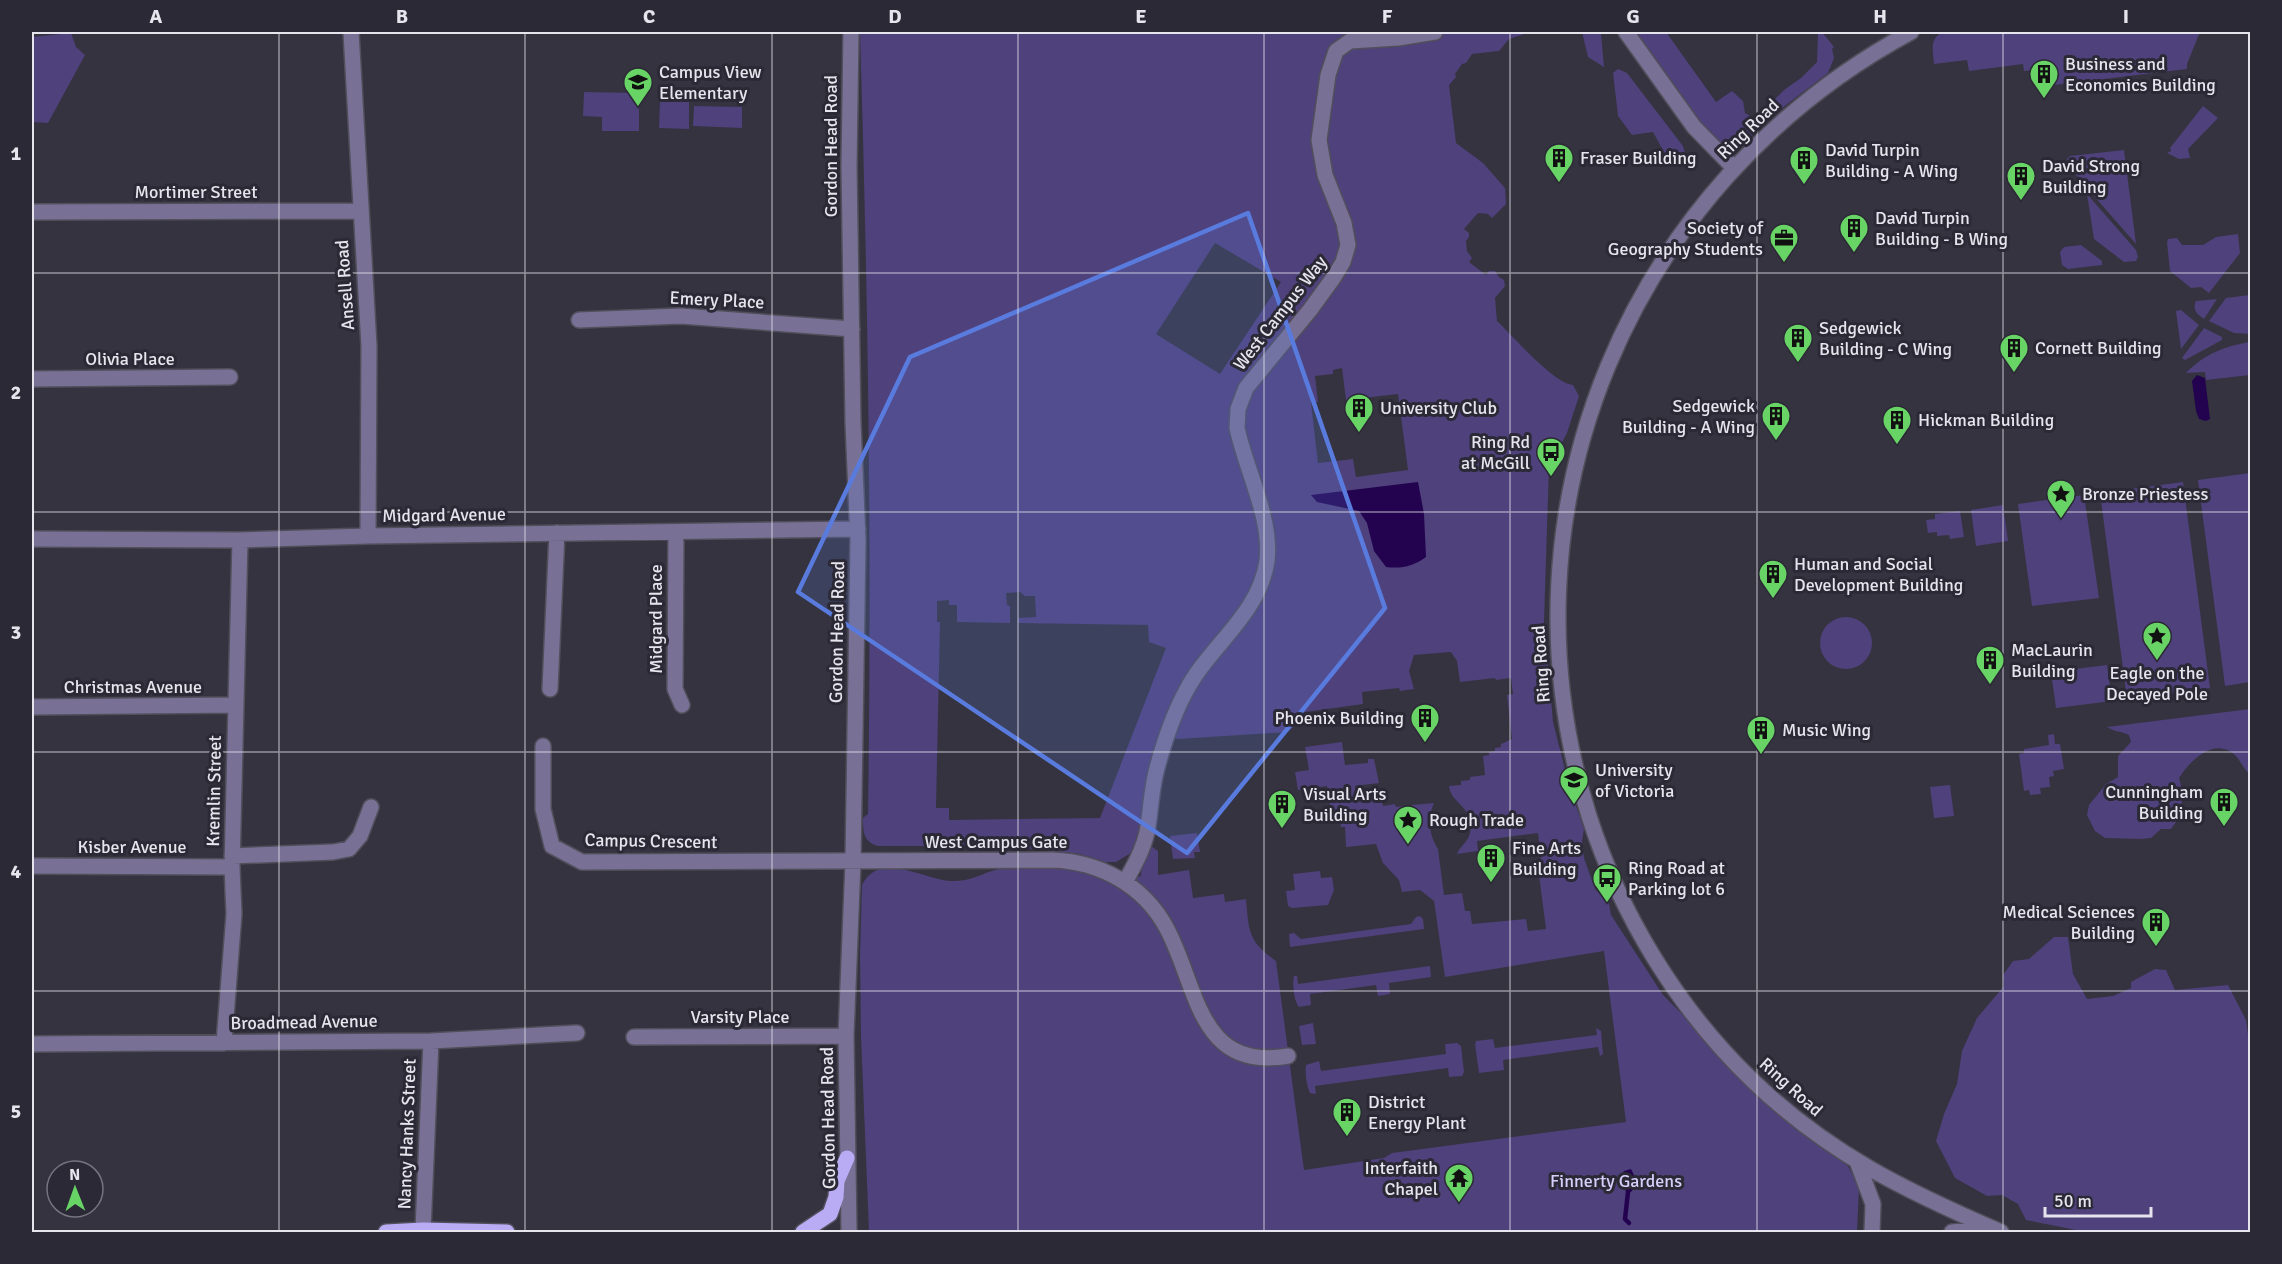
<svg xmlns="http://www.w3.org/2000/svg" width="2282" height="1264" viewBox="0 0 2282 1264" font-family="Signika,sans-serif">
  <rect width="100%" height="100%" fill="#35333f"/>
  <!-- green -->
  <path fill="#4f417b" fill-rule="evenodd" d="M860,32H1531L1509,39L1499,51L1472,54L1466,63L1462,64L1455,74L1456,77L1449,85L1456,143L1483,163L1505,188L1506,204L1492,218L1488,214L1478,213L1464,229L1469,233V237L1466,241L1467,251L1472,258L1469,262L1486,275L1489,271H1495L1499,277L1504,280L1505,286L1495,298L1497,321C1513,336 1553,383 1573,385L1579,396L1567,433L1549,467L1544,621L1553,722L1570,789L1584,829L1582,841L1584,858L1595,889L1609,904L1611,915L1663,995L1694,1026L1848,1166L1859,1187L1857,1232H869L861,1036L860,956L862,885C879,849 926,881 953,881C973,882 988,869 1006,868C1025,868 1057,865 1075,868C1088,871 1101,879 1114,881C1122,882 1133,878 1141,876L1142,862L1151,846L1158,851V875L1189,870L1193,898L1224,894L1225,902L1246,899C1249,932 1248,941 1276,961L1304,1170L1384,1158L1392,1153L1626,1122L1604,951L1445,977L1434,901L1420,890L1402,892L1399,880L1383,863L1376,844L1346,847L1345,827H1341L1339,812L1331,813L1327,786L1298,790L1295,772L1309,770L1305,747L1342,742L1345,765L1368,763V759H1374L1379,783L1355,786L1357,802L1382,800L1383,806L1395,804L1396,807L1405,806L1406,809L1412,808V805L1434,803C1427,818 1429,835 1438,849L1444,895L1462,893L1465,911H1470L1472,924L1526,919L1528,931L1546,929L1539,875L1541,874L1540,861H1541L1538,833L1477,841L1478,851L1457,854C1460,846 1468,842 1470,833C1475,806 1451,805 1449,786L1461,785V781L1470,780V777L1485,775L1483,756L1489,755V752L1495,751V748L1501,747V744L1512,739L1507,695L1513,694L1511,678L1496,680L1495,678L1460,682L1457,661L1451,652L1414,655L1409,671L1414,689L1400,691L1399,688L1362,692L1363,704L1298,713L1295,725L1288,732L1178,739L1158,736L1140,831L1131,853L1116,862H1105L1080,854L1007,846H878C863,842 863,831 863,818L868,814C872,553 868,292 860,32ZM1215,243L1281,282L1220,374L1156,334ZM1342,368L1346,400L1398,394L1408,470L1356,477L1353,459L1318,463L1311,403L1318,402L1315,376L1333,374V370ZM1020,592L1025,596H1035L1036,617L1018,618V623L1148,625L1149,642L1166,648L1100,818L949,820V808H936L940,622H937V601L949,600V605H957V622L1010,623V606L1007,605L1006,593Z
    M1573,32H1598L1601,34L1604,67L1588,57L1582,32Z
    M1635,32H1666L1716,102L1732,91L1743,101L1745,113L1755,119L1784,90L1801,78L1817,62L1818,32H1822L1834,47L1832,49L1834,58L1828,73L1786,105L1750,137L1742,142L1731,143L1730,146L1716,140L1704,128Z
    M1943,32H2200L2187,64V69L2054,85L2052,68L2024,71L2023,64L1969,71L1967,60L1934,64C1933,51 1929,38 1943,32Z
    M71,33L76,47L85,55L48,123L32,122V37Z
    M1618,69L1627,73L1683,146L1688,164L1671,165L1653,132L1632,135L1618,116L1613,73Z
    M584,92L639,93V131H602V117L583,116Z
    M660,102H689V129L659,128Z
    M694,106L742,107V128L693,126Z
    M2203,106L2218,118L2188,149L2190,158L2179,159L2167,153L2171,151L2170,148Z
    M2124,150L2136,244L2086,187L2085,182L2068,169L2067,159L2070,156Z
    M2087,194L2136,250L2138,257L2136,261L2124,262L2094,239Z
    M2238,234L2240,253L2209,293L2201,287L2191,288L2170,271L2167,242L2168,239L2177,238L2182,245H2203L2216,237Z
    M2081,245L2102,261V265L2068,269L2062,265L2060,252L2064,247Z
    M2250,295V334L2234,333L2209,321L2226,298Z
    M2217,299L2204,319C2197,314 2192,310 2196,301Z
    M2181,310L2199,325L2181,349L2176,311Z
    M2204,328L2222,337V340L2185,360L2182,358Z
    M2250,342V375L2206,380L2205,372L2186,373C2204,354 2225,346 2250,342Z
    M2250,473V682L2225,686L2198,480Z
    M2183,482L2210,688L2127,699L2100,493Z
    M2084,495L2099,598L2032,606L2018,504Z
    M2003,505L2008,541L1976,546L1971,510Z
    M1960,511L1964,537L1950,539L1949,535L1937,536V532L1928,533L1926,520L1935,519V514Z
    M1820 643a26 26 0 1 1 52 0a26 26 0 1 1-52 0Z
    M2107,665L2112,701L2056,708L2051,672Z
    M2250,709V774C2243,769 2241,761 2235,755C2214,736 2189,762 2179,778L2182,790V803L2174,808L2176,822L2171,829H2161L2151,838L2140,839L2105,838L2095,831L2087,815L2089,805L2106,784L2118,777V756L2131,742L2129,735C2121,731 2114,732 2107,727Z
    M2054,734L2055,744H2060L2064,769L2053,771L2054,776L2049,777L2050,787L2040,788L2041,794L2030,795L2029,790L2024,791L2019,754L2024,753V749L2049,745L2048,735Z
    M1950,785L1954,816L1934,818L1930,787Z
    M1197,833L1200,852H1194L1195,858L1173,859L1170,836Z
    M1320,871L1321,878L1332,877L1334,890L1328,905L1292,908L1288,906L1286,891L1295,890L1293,874Z
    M1420,916L1423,919L1424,929L1290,947L1289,934L1294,933L1301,939L1411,924L1416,917Z
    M2054,937H2068L2073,974L2087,999L2113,996L2131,988V982L2155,969L2166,970L2175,990L2228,985L2246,1020L2250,1049V1232H2086L2026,1220L2018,1204L2002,1195L1987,1196L1955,1178L1936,1141L1944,1114L1957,1084L1962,1051L1977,1018L2004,986L2003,975L2013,961L2029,959Z
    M1430,966L1431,977L1389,983L1390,994L1378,996L1376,985L1310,994L1311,1005L1299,1007C1294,1001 1292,984 1294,976H1297L1298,984Z
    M1313,1023L1316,1044L1302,1045L1299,1026Z
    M1596,1028L1601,1031L1603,1054L1600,1056L1598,1047L1503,1060L1504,1070L1479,1073L1475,1044L1476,1041L1493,1039L1495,1048L1597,1035Z
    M1457,1043L1461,1046L1464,1072L1462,1076L1449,1077L1448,1068L1315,1086L1316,1094L1310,1093C1306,1084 1305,1074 1306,1065L1319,1061L1321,1071L1446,1054L1445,1044Z"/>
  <!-- water -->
  <path fill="#23034f" d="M2197,375L2205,378L2210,419L2206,421L2199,419L2196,411L2192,381Z
    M1418,482L1424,514L1426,557C1414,566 1401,569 1386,567L1374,551L1367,523L1359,511L1317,502L1311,495Z
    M1631,1169C1636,1179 1638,1184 1631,1192H1626L1621,1176L1624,1171Z"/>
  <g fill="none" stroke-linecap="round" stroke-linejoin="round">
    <!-- stream -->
    <path stroke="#23034f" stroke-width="4.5" d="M1628,1192L1625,1219L1629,1223"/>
    <!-- minor casing -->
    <g stroke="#514f5b" stroke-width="18">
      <path id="minor" d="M351,32L369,346L368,536
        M1626,32L1694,127L1734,168
        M1911,32C1629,184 1492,510 1589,816C1621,916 1678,1009 1753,1081C1829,1154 1906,1191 2001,1232
        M32,212L360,211
        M579,320L681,316L852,329
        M32,379L230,377
        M676,532L675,689L682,705
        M32,539L240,540L368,536L858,529
        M550,689L557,533
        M32,707L235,705
        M543,746V809L552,846L582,862L1053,860C1100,862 1143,885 1166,927C1198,985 1197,1072 1288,1056
        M232,856L333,852L349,849L360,836L371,807
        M32,866L232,867
        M1125,882C1134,866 1143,850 1147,832C1151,811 1151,789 1157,768C1164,742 1173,715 1186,691C1210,645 1259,615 1267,561C1272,518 1246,470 1237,428L1238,409L1246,388L1310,310L1334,277L1343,262L1348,245L1344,223L1325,175L1319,140L1328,75L1336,51L1350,41L1398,38L1435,32
        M634,1037L846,1036
        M224,1043L234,914L232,867L240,540
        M32,1044L431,1041L577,1033
        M1858,1164L1873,1204L1872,1232
        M423,1230L431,1041
        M849,1232L846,1036L853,862L858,540L853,422L849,166L851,32
        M1952,1232L1974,1230L1988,1232"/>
    </g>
    <!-- major casing -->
    <g stroke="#514f5b" stroke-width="18">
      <path id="major" d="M386,1232L423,1230L507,1232
        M803,1232L830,1214L836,1197L837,1181L847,1158"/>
    </g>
    <!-- minor -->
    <use href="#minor" stroke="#787195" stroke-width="15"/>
    <!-- major -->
    <use href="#major" stroke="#b9abf4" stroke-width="15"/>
  </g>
  <!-- marked area -->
  <path fill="#597bde" fill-opacity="0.2" stroke="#597bde" stroke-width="4.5" stroke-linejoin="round" d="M1248,213L1385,608L1187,853L798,592L910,357Z"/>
  <!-- grid -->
  <path fill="none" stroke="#e6e4ec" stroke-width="1.5" stroke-opacity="0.55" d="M279,32V1232M525,32V1232M772,32V1232M1018,32V1232M1264,32V1232M1510,32V1232M1757,32V1232M2003,32V1232M32,273H2250M32,512H2250M32,752H2250M32,991H2250"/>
  <!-- icons -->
  <defs>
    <g id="building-pin" transform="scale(1.5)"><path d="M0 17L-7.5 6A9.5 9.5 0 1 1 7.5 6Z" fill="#68d465" stroke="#2b2935"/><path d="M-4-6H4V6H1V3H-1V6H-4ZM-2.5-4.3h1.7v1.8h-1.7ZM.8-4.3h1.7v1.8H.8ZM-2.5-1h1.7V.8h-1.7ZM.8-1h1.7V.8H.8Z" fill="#111"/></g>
    <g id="school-pin" transform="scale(1.5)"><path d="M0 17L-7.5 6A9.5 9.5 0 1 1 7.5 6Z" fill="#68d465" stroke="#2b2935"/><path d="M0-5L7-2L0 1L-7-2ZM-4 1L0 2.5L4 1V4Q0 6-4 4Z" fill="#111"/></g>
    <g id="office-pin" transform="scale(1.5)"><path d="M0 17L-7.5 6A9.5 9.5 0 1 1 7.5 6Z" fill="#68d465" stroke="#2b2935"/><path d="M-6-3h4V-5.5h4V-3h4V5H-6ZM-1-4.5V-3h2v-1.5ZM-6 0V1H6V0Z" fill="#111"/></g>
    <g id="bus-pin" transform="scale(1.5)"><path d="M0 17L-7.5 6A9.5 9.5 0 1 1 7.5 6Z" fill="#68d465" stroke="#2b2935"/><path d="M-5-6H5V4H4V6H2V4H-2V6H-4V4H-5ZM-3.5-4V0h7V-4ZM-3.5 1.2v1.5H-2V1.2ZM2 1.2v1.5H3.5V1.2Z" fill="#111"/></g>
    <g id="sight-pin" transform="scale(1.5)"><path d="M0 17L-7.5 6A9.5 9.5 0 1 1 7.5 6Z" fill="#68d465" stroke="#2b2935"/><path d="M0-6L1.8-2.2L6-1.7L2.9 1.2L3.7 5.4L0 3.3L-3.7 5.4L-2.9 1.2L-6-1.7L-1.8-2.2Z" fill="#111"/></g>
    <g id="university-pin" transform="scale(1.5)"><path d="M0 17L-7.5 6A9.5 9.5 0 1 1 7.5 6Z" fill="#68d465" stroke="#2b2935"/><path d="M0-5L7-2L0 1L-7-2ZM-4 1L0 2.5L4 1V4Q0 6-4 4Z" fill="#111"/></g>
    <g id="temple-pin" transform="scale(1.5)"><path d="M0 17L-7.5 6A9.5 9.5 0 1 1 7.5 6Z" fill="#68d465" stroke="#2b2935"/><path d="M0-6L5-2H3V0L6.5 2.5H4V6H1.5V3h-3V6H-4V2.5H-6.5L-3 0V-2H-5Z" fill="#111"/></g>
  </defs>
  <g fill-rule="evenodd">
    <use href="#building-pin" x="2044" y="74"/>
    <use href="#school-pin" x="638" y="82"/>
    <use href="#building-pin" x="1559" y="158"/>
    <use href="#building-pin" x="1804" y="160"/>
    <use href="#building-pin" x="2021" y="176"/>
    <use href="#building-pin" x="1854" y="228"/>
    <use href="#office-pin" x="1784" y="238"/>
    <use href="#building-pin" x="1798" y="338"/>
    <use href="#building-pin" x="2014" y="348"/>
    <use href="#building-pin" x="1359" y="408"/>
    <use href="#building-pin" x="1776" y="416"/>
    <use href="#building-pin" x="1897" y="420"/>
    <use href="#bus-pin" x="1551" y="452"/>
    <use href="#sight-pin" x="2061" y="494"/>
    <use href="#building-pin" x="1773" y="574"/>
    <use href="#sight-pin" x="2157" y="636"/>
    <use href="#building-pin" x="1990" y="660"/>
    <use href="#building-pin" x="1425" y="718"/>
    <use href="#building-pin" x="1761" y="730"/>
    <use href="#university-pin" x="1574" y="780"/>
    <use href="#building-pin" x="2224" y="802"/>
    <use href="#building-pin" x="1282" y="804"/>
    <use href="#sight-pin" x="1408" y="820"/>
    <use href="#building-pin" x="1491" y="858"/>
    <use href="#bus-pin" x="1607" y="878"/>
    <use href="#building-pin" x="2156" y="922"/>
    <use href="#building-pin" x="1347" y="1112"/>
    <use href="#temple-pin" x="1459" y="1178"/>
  </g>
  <g text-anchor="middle" stroke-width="6" stroke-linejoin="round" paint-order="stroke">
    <!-- poi labels -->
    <g font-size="18" fill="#e6e4ec" stroke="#2b2935" text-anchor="start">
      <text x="2065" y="70">Business and<tspan x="2065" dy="21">Economics Building</tspan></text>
      <text x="659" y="78">Campus View<tspan x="659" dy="21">Elementary</tspan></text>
      <text x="1825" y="156">David Turpin<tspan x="1825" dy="21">Building - A Wing</tspan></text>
      <text x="1580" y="164">Fraser Building</text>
      <text x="2042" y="172">David Strong<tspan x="2042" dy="21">Building</tspan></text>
      <text x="1875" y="224">David Turpin<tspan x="1875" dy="21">Building - B Wing</tspan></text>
      <text x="1763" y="234" text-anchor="end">Society of<tspan x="1763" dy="21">Geography Students</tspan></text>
      <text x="1819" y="334">Sedgewick<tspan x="1819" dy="21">Building - C Wing</tspan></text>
      <text x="2035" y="354">Cornett Building</text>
      <text x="1755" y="412" text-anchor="end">Sedgewick<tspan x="1755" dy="21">Building - A Wing</tspan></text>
      <text x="1380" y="414">University Club</text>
      <text x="1918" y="426">Hickman Building</text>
      <text x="1530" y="448" text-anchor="end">Ring Rd<tspan x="1530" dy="21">at McGill</tspan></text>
      <text x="2082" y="500">Bronze Priestess</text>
      <text x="1794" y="570">Human and Social<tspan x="1794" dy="21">Development Building</tspan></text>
      <text x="2011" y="656">MacLaurin<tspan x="2011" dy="21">Building</tspan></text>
      <text x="2157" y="679" text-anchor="middle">Eagle on the<tspan x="2157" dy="21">Decayed Pole</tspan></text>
      <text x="1404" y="724" text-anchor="end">Phoenix Building</text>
      <text x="1782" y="736">Music Wing</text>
      <text x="1595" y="776">University<tspan x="1595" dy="21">of Victoria</tspan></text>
      <text x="2203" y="798" text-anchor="end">Cunningham<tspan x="2203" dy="21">Building</tspan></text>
      <text x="1303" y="800">Visual Arts<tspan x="1303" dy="21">Building</tspan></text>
      <text x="1429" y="826">Rough Trade</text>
      <text x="1512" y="854">Fine Arts<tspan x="1512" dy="21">Building</tspan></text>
      <text x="1628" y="874">Ring Road at<tspan x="1628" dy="21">Parking lot 6</tspan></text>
      <text x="2135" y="918" text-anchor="end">Medical Sciences<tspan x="2135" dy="21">Building</tspan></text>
      <text x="1368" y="1108">District<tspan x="1368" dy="21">Energy Plant</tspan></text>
      <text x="1438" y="1174" text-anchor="end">Interfaith<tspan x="1438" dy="21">Chapel</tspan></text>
    </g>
    <!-- street labels -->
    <g font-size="18" fill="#e6e4ec" stroke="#2b2935">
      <text transform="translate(1748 129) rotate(-44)" y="6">Ring Road</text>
      <text transform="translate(831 146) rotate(-90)" y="6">Gordon Head Road</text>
      <text x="196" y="198">Mortimer Street</text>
      <text transform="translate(345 285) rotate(-94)" y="6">Ansell Road</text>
      <text transform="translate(717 300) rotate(3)" y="6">Emery Place</text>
      <text transform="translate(1280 313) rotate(-52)" y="6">West Campus Way</text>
      <text x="130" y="365">Olivia Place</text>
      <text transform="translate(444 515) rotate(-1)" y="6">Midgard Avenue</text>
      <text transform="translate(656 619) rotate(-90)" y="6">Midgard Place</text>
      <text transform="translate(837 632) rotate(-89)" y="6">Gordon Head Road</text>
      <text transform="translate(1541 664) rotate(-94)" y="6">Ring Road</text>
      <text x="133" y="693">Christmas Avenue</text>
      <text transform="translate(214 791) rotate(-89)" y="6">Kremlin Street</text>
      <text transform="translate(651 841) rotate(1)" y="6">Campus Crescent</text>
      <text x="996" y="848">West Campus Gate</text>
      <text x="132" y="853">Kisber Avenue</text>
      <text x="740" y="1023">Varsity Place</text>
      <text transform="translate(304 1022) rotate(-1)" y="6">Broadmead Avenue</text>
      <text transform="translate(1791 1087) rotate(42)" y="6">Ring Road</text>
      <text transform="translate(828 1118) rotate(-91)" y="6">Gordon Head Road</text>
      <text transform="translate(407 1134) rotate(-88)" y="6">Nancy Hanks Street</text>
    </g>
    <!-- park labels -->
    <g font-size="18" fill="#d7cffb" stroke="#2b2935">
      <text x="1616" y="1187">Finnerty Gardens</text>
    </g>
  </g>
  <!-- border -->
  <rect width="2282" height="1264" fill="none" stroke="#2b2935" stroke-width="66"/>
  <!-- north arrow -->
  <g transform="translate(75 1189) rotate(359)"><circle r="28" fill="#2b2935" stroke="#76747e" stroke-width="1.5"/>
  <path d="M0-4.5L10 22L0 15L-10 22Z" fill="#68d465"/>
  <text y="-9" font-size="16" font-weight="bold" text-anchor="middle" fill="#e6e4ec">N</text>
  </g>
  <!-- scale -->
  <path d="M2045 1207v9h106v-9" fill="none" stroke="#e6e4ec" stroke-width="3"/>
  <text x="2054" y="1207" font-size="18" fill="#e6e4ec" stroke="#2b2935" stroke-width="4.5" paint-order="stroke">50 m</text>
  <rect x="33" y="33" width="2216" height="1198" fill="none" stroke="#e6e4ec" stroke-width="2"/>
  <g font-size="20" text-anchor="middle" font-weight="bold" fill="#e6e4ec">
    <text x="156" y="23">A</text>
    <text x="402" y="23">B</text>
    <text x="649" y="23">C</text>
    <text x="895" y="23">D</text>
    <text x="1141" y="23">E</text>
    <text x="1387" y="23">F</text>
    <text x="1633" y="23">G</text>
    <text x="1880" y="23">H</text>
    <text x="2126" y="23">I</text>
    <text x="16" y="160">1</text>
    <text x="16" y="399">2</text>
    <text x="16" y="639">3</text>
    <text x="16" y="878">4</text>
    <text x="16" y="1118">5</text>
  </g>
</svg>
